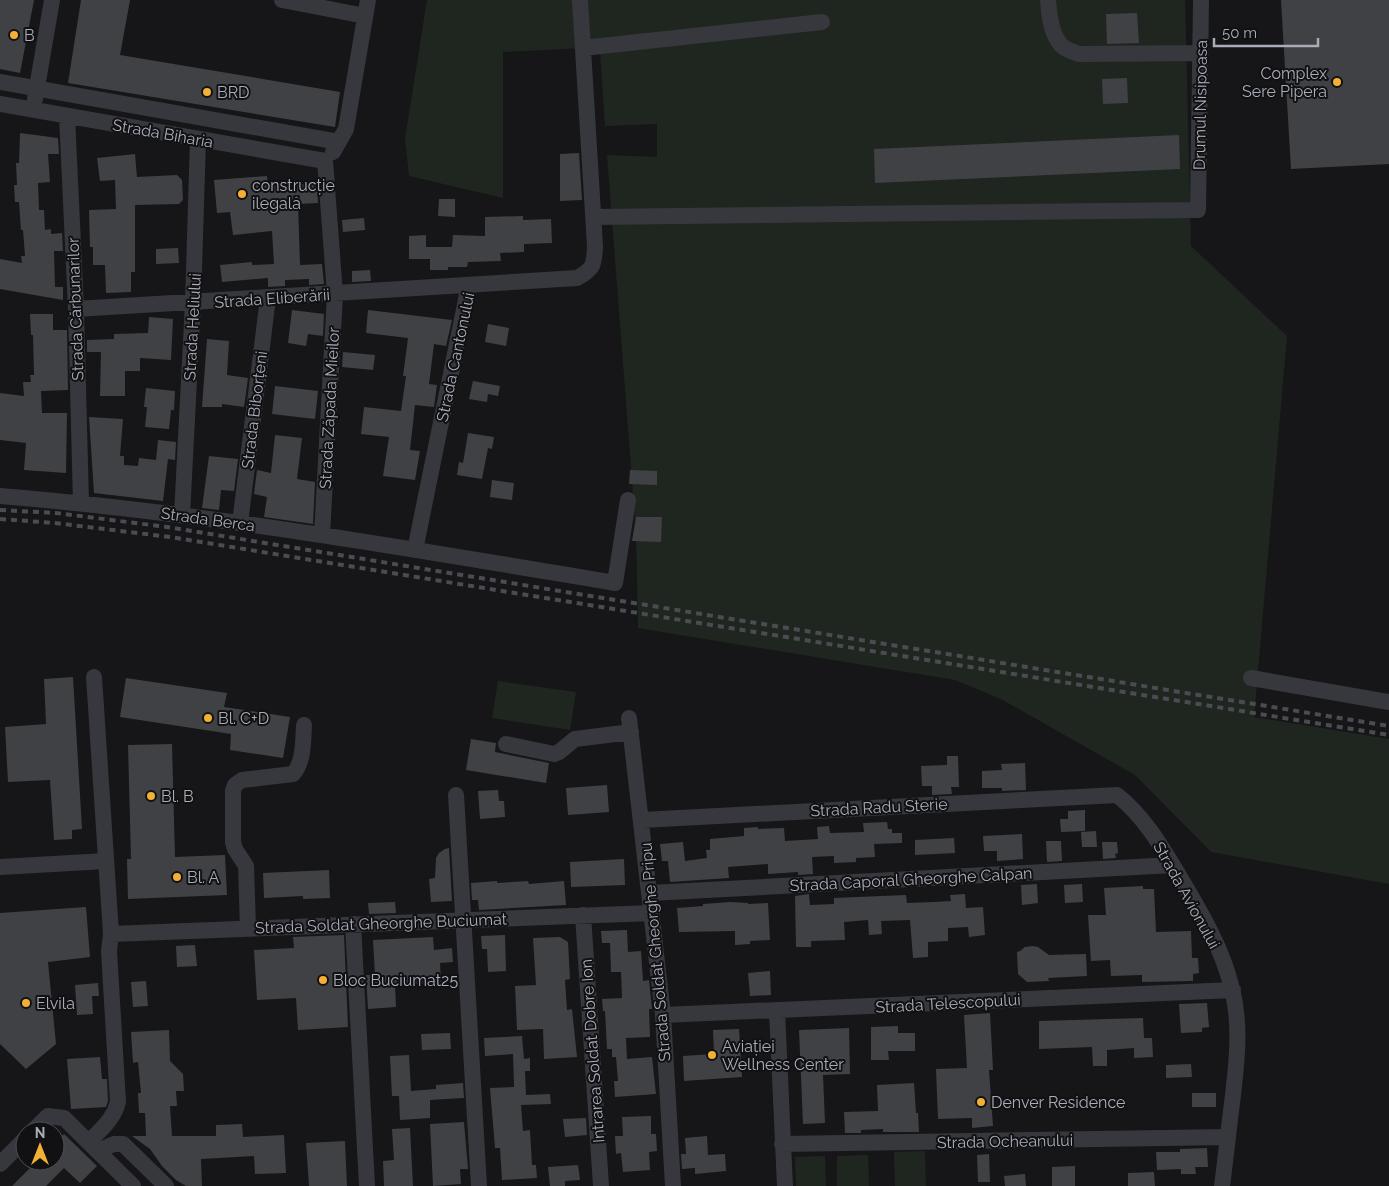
<svg xmlns="http://www.w3.org/2000/svg" width="1389" height="1186" viewBox="0 0 1389 1186" font-family="Raleway,sans-serif">
  <rect width="100%" height="100%" fill="#161618"/>
  <!-- green -->
  <path fill="#1e261f" d="M427,0H1185L1191,246L1287,336L1254,717L1389,739V884L1211,852L1135,775L1001,699L955,680L638,628L636,532L607,155L657,157V124L605,126L600,51L583,48L503,52V198L409,176L405,139Z
    M498,681L576,692L570,730L492,718Z
    M925,1151L926,1186H895L894,1152Z
    M868,1155L869,1186H837V1156Z
    M825,1156L826,1186H796L795,1157Z"/>
  <!-- building -->
  <path fill="#404145" d="M0,0H34L20,73L0,69Z
    M81,0H130L120,55L340,92L335,127L68,83Z
    M1281,0H1389V164L1291,169Z
    M1137,13L1139,43L1107,44L1106,14Z
    M1127,78L1128,103L1103,104L1102,79Z
    M20,133L58,138L59,154H48L50,182L38,183L39,210H44L45,230L51,229V234L62,233L63,251H54L55,287H63V300L0,289V259L22,263L21,256H25L23,230H21L19,202H15L14,185H17L16,163H19Z
    M1179,135L1180,169L875,183L874,149Z
    M579,153L582,200L560,201V154Z
    M135,154L137,177L177,175L182,180L183,200L179,204L135,205V272H131V292L106,293L105,265H93V247H90L89,210L116,209L115,180L100,181L97,158Z
    M267,176L268,186L317,183L318,203L298,204L300,265L322,264L324,284L309,285V279L285,280V286L268,287V278L222,282L220,265L252,262V265L274,264L272,231L233,235L230,212L217,213L214,180Z
    M439,199H455V217L438,216Z
    M523,216V220L551,219L552,243L524,244V252L500,253L501,261L468,262L467,267H448V270H430V259H409V236L426,235V247H452L453,235L485,236V217Z
    M364,218L365,230L343,232L342,220Z
    M178,248L179,263L156,264V249Z
    M370,270L371,281L352,282V271Z
    M292,310L324,314L323,336L308,334L306,346L288,343Z
    M368,310L452,320L446,346L434,344L429,384L437,385L434,407L415,405L410,450L420,451L415,480L383,476L389,437L361,434L364,407L401,411L406,376H403L408,338L366,333Z
    M30,314H53V330H67L68,390L41,391L42,413H67L66,473L24,470L26,443L0,440V393L24,396L23,382H31L30,375H34L33,335H31Z
    M149,317L173,319L171,360L140,358V371H125V396H100L101,352H87V340L114,339V334L148,333Z
    M488,324L509,328L506,346L485,342Z
    M207,339L229,341L227,375L248,378L244,407L222,404V407H202Z
    M343,352L375,355L373,370L342,367Z
    M473,381L500,386L498,396L488,394L487,402L469,399Z
    M275,386L318,391L315,419L272,414Z
    M146,388L175,391L174,410H171L169,429L145,427L147,407H144Z
    M89,417L123,419L120,456H124V465L138,466L139,458L156,460L158,440L176,442L175,460L168,459L163,501L94,493Z
    M468,433L494,437L492,449L488,448L482,479L457,475L459,462L463,463Z
    M275,435L302,438L297,479L315,482L313,524L264,517L267,497L254,494L257,470L271,473Z
    M209,456L238,459L234,491L221,490L219,510L202,508Z
    M630,470L657,471V485L629,484Z
    M492,480L514,483L512,500L490,497Z
    M636,517H662L661,542L632,541Z
    M73,677L82,829L72,830V839L54,840L50,780L8,782L5,727L46,724L44,679Z
    M126,678L227,693L224,707L290,717L283,758L230,750L231,734L120,717Z
    M471,739L496,743L495,752L549,763L546,783L466,770Z
    M172,744L175,857L225,855L227,895L128,899L127,859H131L128,745Z
    M947,756H958L959,787H951L952,794L932,795V786H922L921,766L947,765Z
    M1025,763L1026,790L1002,791V788H982V771L1002,770L1001,764Z
    M607,785L609,812L568,815L566,788Z
    M498,790L499,801H504L505,817L480,819L478,791Z
    M1085,810V831L1061,832L1060,819H1068V811Z
    M887,822L888,829H892V833H902V843L874,844L875,857L856,858V862L834,863V856L812,857L813,874L798,875V872L768,874V864L728,867L729,878L670,882L668,861H662L660,844L683,842L685,861L707,858L706,850H710V839L744,836V828L758,827V829L784,828L785,841L818,839L817,827L829,826L830,833L864,832L863,823Z
    M1096,831L1097,847H1082L1081,832Z
    M1022,834L1023,859L997,861V851H984L983,836Z
    M954,838L955,853L915,855V840Z
    M1046,841H1061L1062,861L1047,862Z
    M1102,842H1117L1118,853L1115,854L1116,858L1103,859Z
    M449,848L452,901L431,902L429,879L435,878L436,858L439,853L445,849Z
    M624,859L625,885L571,887L570,862Z
    M329,870L330,898L303,899V896L264,898L263,873Z
    M497,881V883L528,881L529,884L564,881L566,905L479,910L478,900H472L471,883Z
    M1037,884L1038,903L1022,905L1021,885Z
    M1082,884L1083,902L1065,903L1064,885Z
    M1143,886V889H1154L1156,932L1191,931L1192,958H1198L1199,973L1193,974V981L1142,982V975L1111,976L1110,960L1091,961L1088,915H1106L1104,888Z
    M809,894L810,905L834,904V898L906,895L907,903L934,902L951,901L950,895L965,894L966,908L983,907L985,935L969,937L968,927L948,928V941L928,942V957L913,958L910,920L881,921L882,934L869,935L868,920L844,922L845,940L811,941V947H796L795,896Z
    M395,902L396,913L369,914L368,903Z
    M730,902L748,903V904L768,903L770,940L750,941V944L735,945V931L679,932L677,908L703,906V904Z
    M86,907L90,957L48,962L56,1044L26,1069L0,1044V913Z
    M627,930L628,952L641,951L643,981L649,980L652,1009H649L650,1037L626,1038L627,1059L652,1057L656,1094L615,1097L614,1081H618L616,1057H612V1049H607L605,1011H603L602,999L622,998L621,972H611L610,943H602L601,931Z
    M344,935L348,1027L298,1030L296,998L257,1000L254,950L294,948L293,937Z
    M505,935L506,971L488,972L487,949H482L481,936Z
    M433,937L434,950L452,948L453,962L440,963L441,983L395,985L396,1007L368,1009L366,975H375L373,940Z
    M560,937L568,942L570,979L565,980L567,1010L572,1009L577,1057L544,1059L543,1029L517,1030L515,986L536,985L533,938Z
    M195,945L197,966L177,967L176,946Z
    M1033,946L1038,947L1049,955L1086,954L1087,976L1048,978L1049,981L1027,982L1018,974L1017,952L1020,951L1025,947Z
    M770,971L771,995L750,996L748,973Z
    M146,981L148,1006L133,1007L131,982Z
    M98,983L99,996H92L93,1014L77,1015L75,985Z
    M1207,1003L1209,1027L1202,1028V1032L1181,1033L1179,1004Z
    M990,1013L993,1070H989L993,1126L972,1128V1118L938,1119L936,1069L967,1068L964,1015Z
    M1143,1018L1144,1038H1152L1153,1057L1134,1058V1048L1107,1050V1066H1093L1092,1047L1039,1049V1021Z
    M898,1026V1033H915V1051H888L889,1060H871V1027Z
    M849,1028L850,1074L823,1075L825,1123L803,1124L799,1030Z
    M739,1029L742,1077L684,1081L683,1056L714,1054L713,1030Z
    M169,1030L170,1061L183,1074L184,1091H176L177,1106H170L172,1136H216V1125L242,1124L243,1137L284,1135L286,1173L255,1174L254,1156L201,1159L202,1186H186L176,1180L162,1166L150,1149L132,1136H146L145,1113H139L138,1093H141L138,1062L133,1063L131,1032Z
    M450,1033L451,1049L422,1050L421,1034Z
    M522,1036L524,1059L530,1058V1071H525L526,1095L550,1094L551,1104L521,1105L523,1131L530,1130L532,1165H536L537,1178L502,1180L500,1148H495L490,1088L514,1087L513,1054L485,1056L484,1038Z
    M409,1055L411,1091L436,1089V1085L463,1083L464,1098L430,1100V1118L400,1120L399,1096H392L390,1056Z
    M100,1057L102,1079H107L108,1101L106,1107L71,1109L67,1059Z
    M1191,1064L1192,1077L1166,1078V1065Z
    M914,1083L916,1113H918L919,1132H883V1129L861,1130V1133H845L844,1112L878,1111L877,1085Z
    M1192,1093H1216V1107H1192Z
    M651,1116V1134H656L657,1151L649,1152L650,1170L623,1172L621,1153L616,1154L615,1136H623L622,1117Z
    M586,1118L587,1135L565,1137L563,1119Z
    M464,1122L468,1169H460L461,1184L433,1186L430,1124Z
    M410,1128L413,1186H384L383,1161L394,1160L392,1129Z
    M64,1134L97,1166L80,1183L64,1168L46,1186H12L37,1161H55V1143Z
    M707,1136L708,1155L725,1154L726,1171L695,1174V1168L682,1169L681,1154H686L685,1138Z
    M345,1141L347,1186H309L306,1143Z
    M1207,1148L1208,1167H1195L1196,1174H1181V1169L1157,1170L1156,1152H1180V1149Z
    M989,1154L990,1182H978L977,1155Z
    M578,1165L580,1180L565,1181V1186H550L548,1167Z
    M1075,1166V1186H1052V1167Z
    M1154,1172L1155,1186H1128V1173Z
    M1025,1174L1026,1186H1005L1004,1176Z"/>
  <g fill="none" stroke-linecap="round" stroke-linejoin="round">
    <!-- minor -->
    <path stroke="#37383d" stroke-width="16" d="M282,0L365,16
      M1048,0C1049,15 1051,34 1061,45C1065,50 1074,52 1079,54L1201,53
      M583,48L822,22
      M0,82L339,142
      M35,99L52,0
      M0,104L325,161
      M67,116L76,309L81,503
      M333,152L346,129L368,0
      M594,217L1198,210L1201,0
      M76,309L577,278C594,269 594,265 595,246L580,0
      M0,496C207,513 411,549 615,583L628,500
      M182,515L193,303L198,139
      M240,523L268,298
      M322,535L335,294L325,161
      M415,550L469,285
      M1251,678L1389,702
      M629,718L663,1015L673,1186
      M506,744L554,754L559,752L575,739L631,732
      M456,795L479,1186
      M642,820L1117,795C1145,817 1163,849 1181,879C1202,914 1223,950 1232,989C1241,1024 1237,1060 1233,1095C1229,1126 1226,1156 1222,1186
      M0,867L106,861
      M650,893L1173,865
      M583,915L601,1186
      M353,924L367,1186
      M248,929L246,866L235,849L233,842V791L235,785L242,780L293,774C304,762 303,741 304,725
      M111,934L652,913
      M777,1011L785,1186
      M663,1015L1233,990
      M33,1131L48,1116L64,1118L133,1186
      M89,1142C101,1129 114,1119 118,1102L109,951L111,934L94,677
      M782,1144L1228,1137
      M98,1151L114,1144H123L166,1186
      M0,1164L25,1139"/>
    <!-- rail -->
    <path stroke="#4a4c52" stroke-width="4" stroke-dasharray="6 5" stroke-linecap="butt" d="M0,510L56,513L167,527L1389,726
      M0,519L55,523L170,537L1389,735"/>
  </g>
  <!-- markers -->
  <g fill="#f2b134" stroke="#111113" stroke-width="2">
    <circle cx="14" cy="35" r="5"/>
    <circle cx="1337" cy="82" r="5"/>
    <circle cx="207" cy="92" r="5"/>
    <circle cx="242" cy="194" r="5"/>
    <circle cx="208" cy="718" r="5"/>
    <circle cx="151" cy="796" r="5"/>
    <circle cx="177" cy="877" r="5"/>
    <circle cx="323" cy="980" r="5"/>
    <circle cx="26" cy="1003" r="5"/>
    <circle cx="712" cy="1055" r="5"/>
    <circle cx="981" cy="1102" r="5"/>
  </g>
  <g text-anchor="middle" stroke-width="4" stroke-linejoin="round" paint-order="stroke">
    <!-- poi labels -->
    <g font-size="16" fill="#a8adb8" stroke="#111113" text-anchor="start">
      <text x="24" y="41">B</text>
      <text x="1327" y="79" text-anchor="end">Complex<tspan x="1327" dy="18">Sere Pipera</tspan></text>
      <text x="217" y="98">BRD</text>
      <text x="252" y="191">construcție<tspan x="252" dy="18">ilegală</tspan></text>
      <text x="218" y="724">Bl. C+D</text>
      <text x="161" y="802">Bl. B</text>
      <text x="187" y="883">Bl. A</text>
      <text x="333" y="986">Bloc Buciumat25</text>
      <text x="36" y="1009">Elvila</text>
      <text x="722" y="1052">Aviației<tspan x="722" dy="18">Wellness Center</tspan></text>
      <text x="991" y="1108">Denver Residence</text>
    </g>
    <!-- street labels -->
    <g font-size="16" fill="#a8adb8" stroke="#111113">
      <text transform="translate(1200 105) rotate(-89)" y="6">Drumul Nisipoasa</text>
      <text transform="translate(163 133) rotate(10)" y="6">Strada Biharia</text>
      <text transform="translate(272 298) rotate(-4)" y="6">Strada Eliberării</text>
      <text transform="translate(75 309) rotate(-92)" y="6">Strada Cărbunarilor</text>
      <text transform="translate(192 327) rotate(-87)" y="6">Strada Heliului</text>
      <text transform="translate(455 357) rotate(-78)" y="6">Strada Cantonului</text>
      <text transform="translate(329 408) rotate(-87)" y="6">Strada Zăpada Mieilor</text>
      <text transform="translate(254 410) rotate(-83)" y="6">Strada Biborțeni</text>
      <text transform="translate(208 519) rotate(8)" y="6">Strada Berca</text>
      <text transform="translate(879 807) rotate(-3)" y="6">Strada Radu Sterie</text>
      <text transform="translate(911 879) rotate(-3)" y="6">Strada Caporal Gheorghe Calpan</text>
      <text transform="translate(1187 895) rotate(61)" y="6">Strada Avionului</text>
      <text transform="translate(381 923) rotate(-2)" y="6">Strada Soldat Gheorghe Buciumat</text>
      <text transform="translate(655 952) rotate(-95)" y="6">Strada Soldat Gheorghe Pripu</text>
      <text transform="translate(948 1003) rotate(-3)" y="6">Strada Telescopului</text>
      <text transform="translate(592 1051) rotate(-94)" y="6">Intrarea Soldat Dobre Ion</text>
      <text transform="translate(1005 1141) rotate(-1)" y="6">Strada Ocheanului</text>
    </g>
  </g>
  <!-- north arrow -->
  <g transform="translate(40 1146)"><circle r="24" fill="#111113" stroke="#4d4f55"/>
  <path d="M0-4L9 19L0 12L-9 19Z" fill="#f2b134"/>
  <text y="-8" font-size="14" font-weight="bold" text-anchor="middle" fill="#a8adb8">N</text>
  </g>
  <!-- scale -->
  <path d="M1214 38v8h104v-8" fill="none" stroke="#a8adb8" stroke-width="2.5"/>
  <text x="1222" y="38" font-size="15" fill="#a8adb8" stroke="#111113" stroke-width="4" paint-order="stroke">50 m</text>
</svg>
